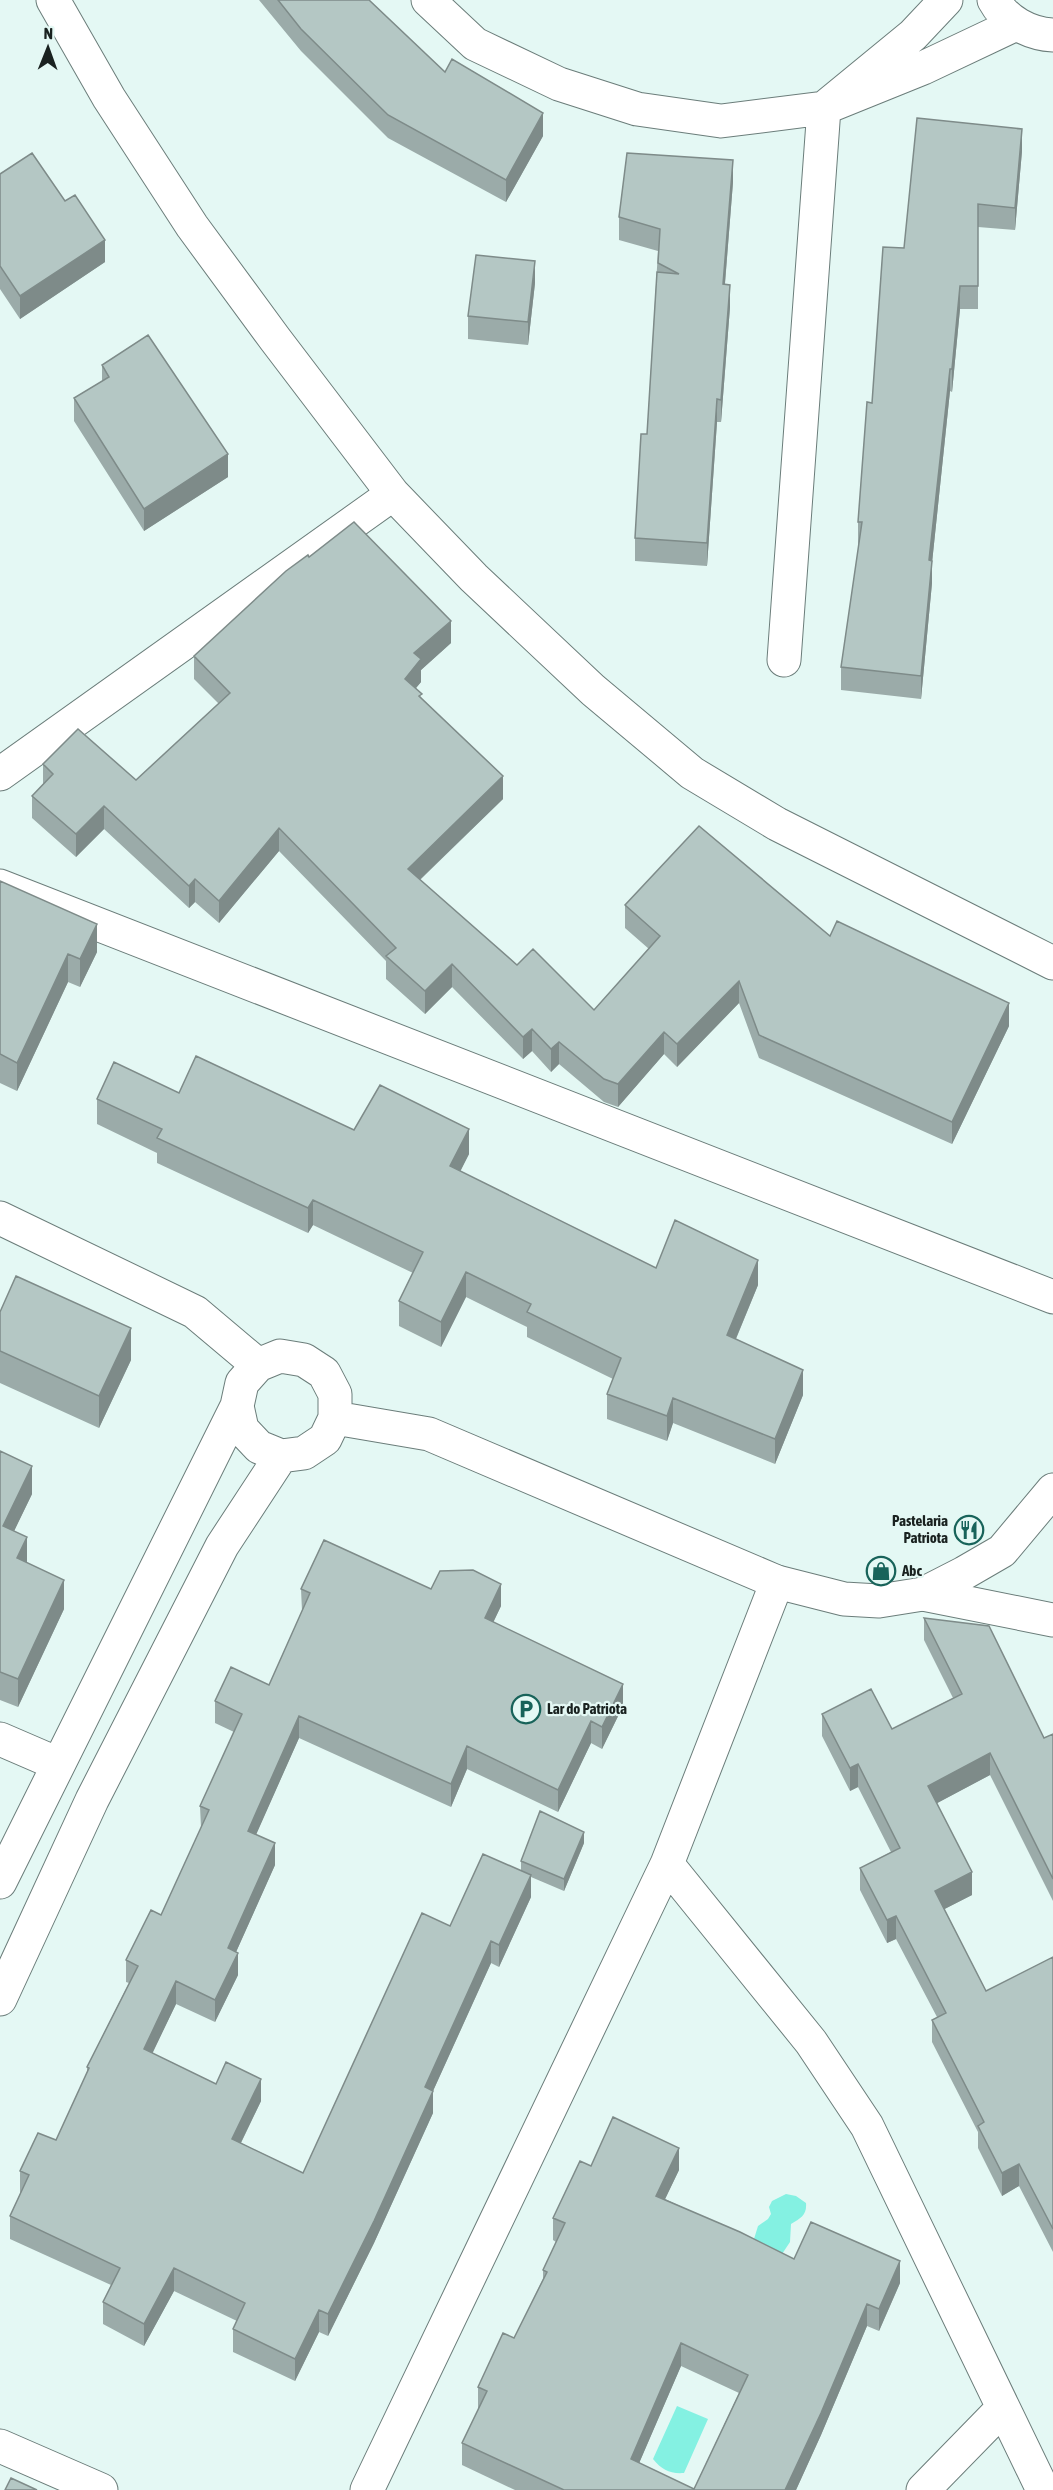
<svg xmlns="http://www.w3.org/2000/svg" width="1053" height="2490" viewBox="0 0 1053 2490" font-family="'Asap Condensed',sans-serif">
  <rect width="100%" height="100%" fill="#e4f8f4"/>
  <!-- water -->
  <path fill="#84f1e2" d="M786,2194L796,2196L806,2203C807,2215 801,2218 791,2224L790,2242L782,2254L754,2239L758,2226L768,2219L771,2214L769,2207L772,2201Z
    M677,2406L708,2419L684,2473C670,2474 662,2470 653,2459Z"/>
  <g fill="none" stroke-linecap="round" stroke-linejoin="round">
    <!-- minor casing -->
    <g stroke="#6b7d7a" stroke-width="35">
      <path id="minor" d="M53,0L109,98L192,226L275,339L393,494L474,578L593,690L692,773L777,824L1053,963
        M428,0L475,44L559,84L637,109L721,121L824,108L923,68L1016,24
        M994,0C1005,21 1030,34 1053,35
        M784,660L824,108L913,35L946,0
        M0,774L393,494
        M0,886L1053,1297
        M0,1218L195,1312L258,1365
        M923,1594L1053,1620
        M0,1739L58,1764
        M667,1864L811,2042L867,2126L1043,2490
        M0,2446L101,2490
        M367,2490L667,1864L777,1582
        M923,2490L1002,2409"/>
    </g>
    <!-- tertiary casing -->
    <g stroke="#6b7d7a" stroke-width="35">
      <path id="tertiary" d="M335,1418L429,1434L777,1582L844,1599L879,1601L923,1594L964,1573L1002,1551L1053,1490
        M0,1882L237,1406L242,1383L258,1365L280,1356L304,1360L324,1373L335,1394V1418L325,1439L304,1453L281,1456L259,1447L242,1429L237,1406
        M0,1999L92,1800L222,1546L281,1456"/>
    </g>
    <!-- minor -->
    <use href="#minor" stroke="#fff" stroke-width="33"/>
    <!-- tertiary -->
    <use href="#tertiary" stroke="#fff" stroke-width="33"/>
  </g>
  <!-- wall -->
  <path fill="#9baba9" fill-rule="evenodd" d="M259,0H369L445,72L543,136L506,202L388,138L301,51Z
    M1022,151L1015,230L978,227V309H960L952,392L950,391L932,563V583L921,699L841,690V667L859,544H858V522L872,403L904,248Z
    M0,174L105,262L20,319L0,289Z
    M733,182L725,284L730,307L721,422H717L707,566L635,561V538L647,434L658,251L619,240V217Z
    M535,283L528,345L468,339V316Z
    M102,365L228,477L144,531L74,421V398L102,381Z
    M451,643L421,670V682L416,688L422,699L503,799L420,880L517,965L594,1010L649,949L625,928V905L830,936L1009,1026L952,1144L759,1058L739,1003L677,1067L664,1054L618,1107L604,1102L559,1064L551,1072L532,1051L523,1059L452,987L425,1014L386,979V961L279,851L219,923L195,902L189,908L104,829L76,857L32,818V796L43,784V764L136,780L219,704L194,679V656Z
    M0,881L97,952L80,987L68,982L17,1091L0,1083Z
    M179,1093L469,1154L460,1171L656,1268L758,1285L736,1339L803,1395L775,1464L673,1423L667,1441L607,1419V1394L613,1379L527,1337V1327L466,1297L441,1347L399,1326V1301L413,1273L313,1225L308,1233L157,1163V1153L97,1124V1099Z
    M0,1312L131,1360L99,1428L0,1383Z
    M0,1451L32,1494L14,1531L27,1563L64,1609L18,1707L0,1700Z
    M301,1589H431L501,1606L493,1622L623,1706L602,1749L591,1743L558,1812L467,1769L451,1807L299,1738L256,1834L275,1865L236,1952L238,1975L215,2022L176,2004L152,2053L216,2084L261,2101L241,2143L303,2173L450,1926L521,1870V1861L584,1843L564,1891L531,1877V1897L499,1967L491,1963L433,2091V2113L374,2243L328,2336L319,2332L295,2381L233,2352V2329L237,2321L174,2291L144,2346L103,2324V2302L111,2285L10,2239V2216L20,2194V2171L56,2140L87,2073V2067L129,1983L126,1982V1960L161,1915L201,1828L200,1806L234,1732L215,1723V1701L269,1685L302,1611Z
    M924,1618L1044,1738L1053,1734V1901L990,1775L937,1803L972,1895L944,1909L986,1991L1053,1957V2252L1019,2186L1002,2196L978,2148V2132L932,2042V2020L937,2017L896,1939L887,1943L860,1890V1868L891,1852L858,1787L850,1791L822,1736V1714L892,1729L953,1698L924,1640Z
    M591,2166L679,2170L665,2199L794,2259L900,2283L879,2331L867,2326L821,2435L796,2490H515L462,2465V2443L478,2410V2387L514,2338L543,2279V2270L556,2242L553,2240V2218ZM681,2366L739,2393L694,2489L639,2463Z"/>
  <!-- shaded-wall -->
  <path fill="#7e8b89" d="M543,113V136L506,202V180Z
    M1022,129V151L1015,230V208Z
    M733,160V182L723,307V284Z
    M105,240V262L20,319V296Z
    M535,261V283L528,345V322Z
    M730,285V307L721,422V400Z
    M960,286V309L952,392V369Z
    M950,369V391L932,563V583L921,699V676L929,560Z
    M717,399V422L707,566V543Z
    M228,454V477L144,531V509Z
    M451,621V643L421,670V682L405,701V679L414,653Z
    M503,776V799L408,891V869Z
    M104,806V829L76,857V834Z
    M279,828V851L219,923V901Z
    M195,879V902L189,908V886Z
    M97,924V952L80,987V959Z
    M68,954V982L17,1091V1063Z
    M452,964V987L425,1014V991Z
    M739,981V1003L677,1067V1044Z
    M1009,1003V1026L952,1144V1122Z
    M532,1029V1051L523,1059V1037Z
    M664,1032V1054L618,1107V1084Z
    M559,1042V1064L551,1072V1049Z
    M469,1129V1154L450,1192V1166Z
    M313,1200V1225L308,1233V1208Z
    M758,1260V1285L727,1360V1335Z
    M466,1272V1297L441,1347V1322Z
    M131,1328V1360L99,1428V1396Z
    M803,1370V1395L775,1464V1439Z
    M673,1398V1423L667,1441V1416Z
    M32,1466V1494L3,1554V1526Z
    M27,1537V1565L17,1558Z
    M64,1580V1609L18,1707V1679Z
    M501,1584V1606L485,1640V1618Z
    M623,1684V1706L602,1749V1727Z
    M299,1716V1738L248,1853V1831Z
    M591,1721V1743L558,1812V1790Z
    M467,1746V1769L451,1807V1784Z
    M990,1753V1775L928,1808V1786Z
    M858,1764V1787L850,1791V1768Z
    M584,1832V1843L564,1891V1879Z
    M275,1843V1865L228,1970V1948Z
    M972,1872V1895L935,1914V1891Z
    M531,1875V1897L499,1967V1945Z
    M896,1916V1939L887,1943V1920Z
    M491,1941V1963L433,2091V2113L374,2243L328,2336V2314L425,2087Z
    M238,1953V1975L215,2022V2000Z
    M176,1981V2004L144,2071V2049Z
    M261,2079V2101L232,2161V2139Z
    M679,2148V2170L656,2218V2196Z
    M1019,2164V2186L1002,2196V2173Z
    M900,2261V2283L879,2331V2309Z
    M174,2268V2291L144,2346V2324Z
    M867,2304V2326L821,2435L796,2490H785Z
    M319,2310V2332L295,2381V2359Z
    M681,2343V2366L631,2482V2459Z"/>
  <!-- building -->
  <path fill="#b4c7c4" stroke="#7e8b89" stroke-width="1.5" fill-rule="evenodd" d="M278,0H369L445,72L452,59L543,113L506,180L388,115L301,29Z
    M917,118L1022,129L1015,208L978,204V286H960L952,369H950L929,560L932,561L921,676L841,667L862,522H858L867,402L872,403L883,247L904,248Z
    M32,153L65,201L75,195L105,240L20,296L0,266V174Z
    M627,153L733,160L723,284L730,285L721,400L717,399L707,543L635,538L641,434H647L657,272L679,274L658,263L660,229L619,217Z
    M476,255L535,261L528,322L468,316Z
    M148,335L228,454L144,509L74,398L109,377L102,365Z
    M354,522L451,621L414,653L421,659L405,679L422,694L419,696L503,776L408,869L517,965L533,949L594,1010L660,936L625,905L699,826L830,936L837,921L1009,1003L952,1122L759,1035L739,981L677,1044L664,1032L618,1084L604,1079L559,1042L551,1049L532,1029L523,1037L452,964L425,991L386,956L396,948L279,828L219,901L195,879L189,886L104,806L76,834L32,796L53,774L43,764L78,729L136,780L230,693L194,656L286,571L308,555L309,557Z
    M0,881L97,924L80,959L68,954L17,1063L0,1054Z
    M196,1056L354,1130L380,1085L469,1129L450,1166L656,1268L675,1220L758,1260L727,1335L803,1370L775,1439L673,1398L667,1416L607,1394L621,1358L527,1312L531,1304L466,1272L441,1322L399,1301L423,1252L313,1200L308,1208L157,1138L162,1129L97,1099L114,1062L179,1093Z
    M16,1276L131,1328L99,1396L0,1351V1312Z
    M0,1451L32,1466L3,1526L27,1537L17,1558L64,1580L18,1679L0,1672Z
    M324,1540L431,1589L440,1571L473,1570L501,1584L485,1618L623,1684L602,1727L591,1721L558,1790L467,1746L451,1784L299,1716L248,1831L275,1843L228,1948L238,1953L215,2000L176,1981L144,2049L216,2084L226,2062L261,2079L232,2139L303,2173L422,1913L450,1926L483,1854L531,1875L499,1945L491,1941L425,2087L433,2091L374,2221L328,2314L319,2310L295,2359L233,2329L245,2303L174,2268L144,2324L103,2302L120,2268L10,2216L29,2175L20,2171L38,2133L56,2140L89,2068L87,2067L138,1966L126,1960L151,1910L161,1915L209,1810L200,1806L242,1714L215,1701L231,1667L269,1685L310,1593L301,1589Z
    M924,1618L989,1626L1044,1738L1053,1734V1879L990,1753L928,1786L972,1872L935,1891L986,1991L1053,1957V2229L1019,2164L1002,2173L978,2126L984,2122L932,2020L946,2013L896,1916L887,1920L860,1868L900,1848L858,1764L850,1768L822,1714L871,1689L892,1729L962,1694Z
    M540,1811L584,1832L564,1879L521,1861Z
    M613,2117L679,2148L656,2196L740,2232L794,2259L811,2222L900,2261L879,2309L867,2304L821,2413L785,2490H564L462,2443L487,2391L478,2387L503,2333L514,2338L547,2272L543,2270L565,2223L553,2218L580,2161L591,2166ZM681,2343L748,2375L694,2489L631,2459Z
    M11,2478L37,2490H5Z"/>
  <!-- icons -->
  <defs>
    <g id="restaurant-ring" transform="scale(1.5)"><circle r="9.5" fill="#e4f8f4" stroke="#18635a" stroke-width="1.5"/><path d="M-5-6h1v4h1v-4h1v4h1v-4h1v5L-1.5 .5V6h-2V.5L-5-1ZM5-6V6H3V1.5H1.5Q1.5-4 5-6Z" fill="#18635a"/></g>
    <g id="shop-ring" transform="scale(1.5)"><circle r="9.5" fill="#e4f8f4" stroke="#18635a" stroke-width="1.5"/><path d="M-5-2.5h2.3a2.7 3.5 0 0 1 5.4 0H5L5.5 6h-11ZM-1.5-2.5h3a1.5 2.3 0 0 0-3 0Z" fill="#18635a"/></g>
    <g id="parking-ring" transform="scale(1.5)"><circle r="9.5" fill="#e4f8f4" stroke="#18635a" stroke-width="1.5"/><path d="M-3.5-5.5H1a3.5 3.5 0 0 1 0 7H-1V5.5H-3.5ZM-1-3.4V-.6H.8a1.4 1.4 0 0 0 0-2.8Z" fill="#18635a"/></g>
  </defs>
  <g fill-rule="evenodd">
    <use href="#restaurant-ring" x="969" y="1530"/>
    <use href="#shop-ring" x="881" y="1571"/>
    <use href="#parking-ring" x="526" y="1709"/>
  </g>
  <g text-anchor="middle" stroke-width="4.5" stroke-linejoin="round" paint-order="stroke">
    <!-- poi labels -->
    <g font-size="15" font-weight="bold" fill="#1a2220" stroke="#e4f8f4" text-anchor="start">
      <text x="948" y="1526" text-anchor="end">Pastelaria<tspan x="948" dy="17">Patriota</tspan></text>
      <text x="902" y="1576">Abc</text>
      <text x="547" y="1714">Lar do Patriota</text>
    </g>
  </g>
  <!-- north arrow -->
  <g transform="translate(48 48) rotate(1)" stroke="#e4f8f4" stroke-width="4.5" paint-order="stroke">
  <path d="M0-4.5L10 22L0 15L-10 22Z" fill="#1a2220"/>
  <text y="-9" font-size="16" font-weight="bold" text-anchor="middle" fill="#1a2220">N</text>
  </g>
</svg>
